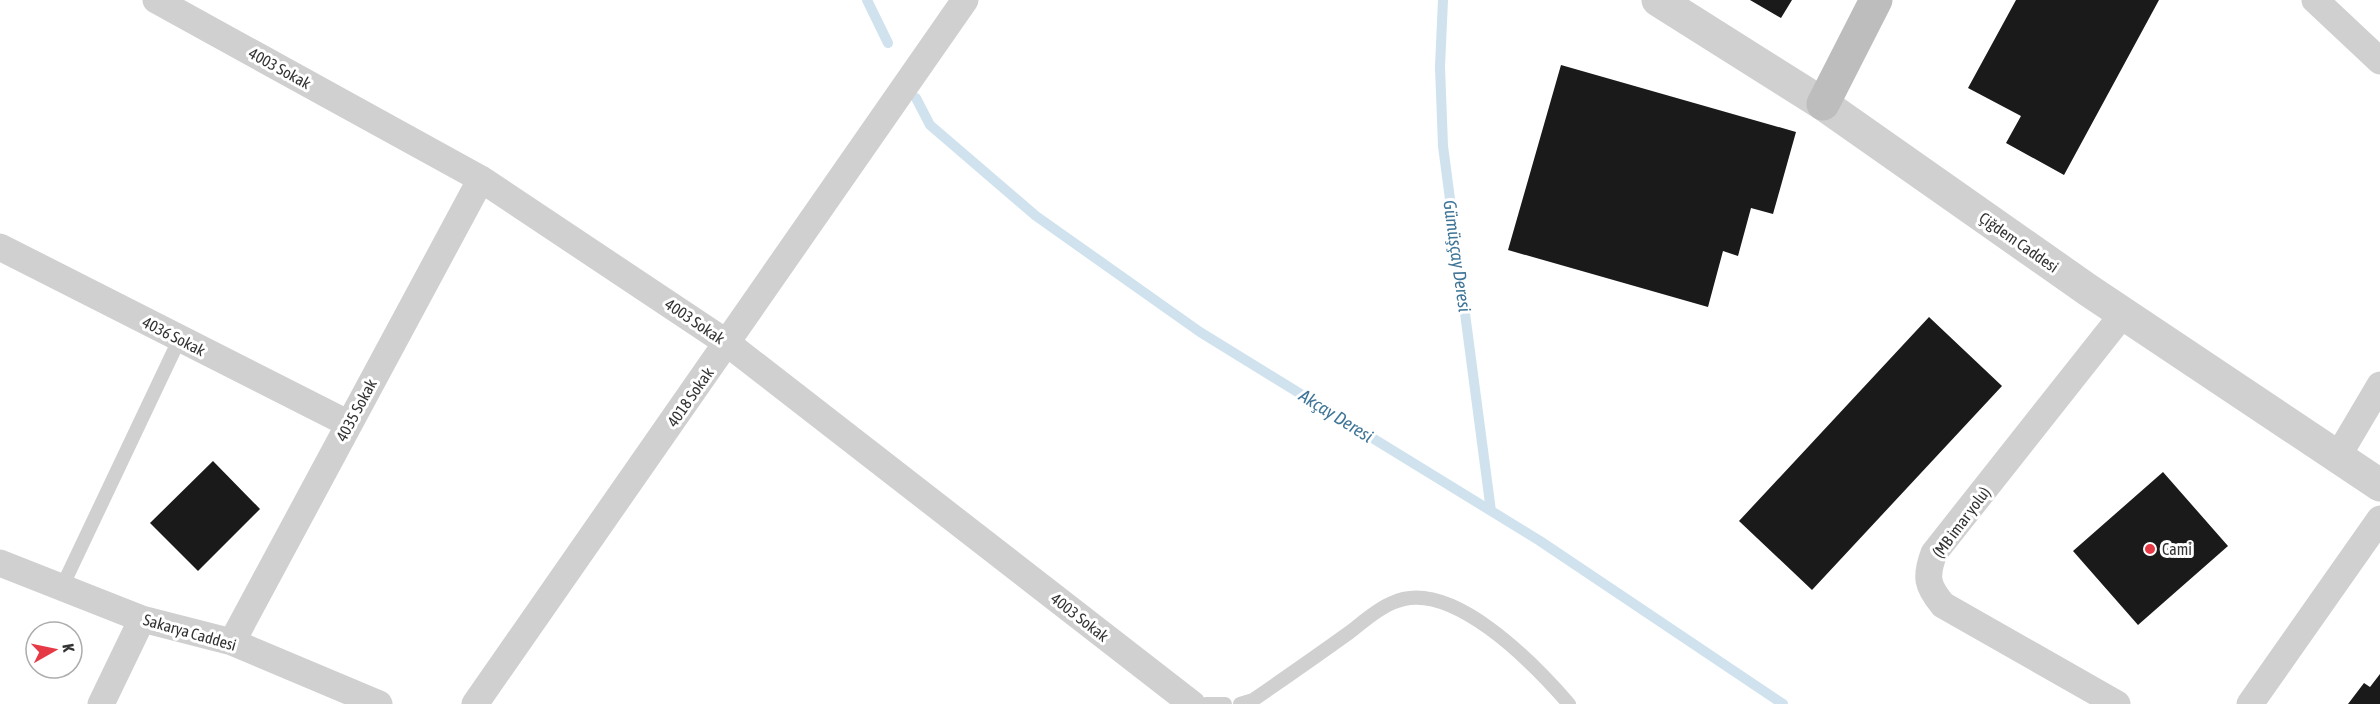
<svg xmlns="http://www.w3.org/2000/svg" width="2380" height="704" viewBox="0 0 2380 704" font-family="'Asap Condensed',sans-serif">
  <rect width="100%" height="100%" fill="#fff"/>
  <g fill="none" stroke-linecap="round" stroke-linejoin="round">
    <!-- stream -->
    <path stroke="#cfe2ee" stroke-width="10" d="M867,0L888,43
      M1443,0L1440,67L1443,146L1491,511
      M916,98L930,125L1036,216L1200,332L1540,541L1783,704"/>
  </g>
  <!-- building -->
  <path fill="#1a1a1a" d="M1750,0H1792L1781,18Z
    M2016,0H2159L2064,175L2006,143L2021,116L1968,88Z
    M1561,65L1796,132L1773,214L1751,208L1738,256L1723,251L1708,307L1508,250Z
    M1929,317L2002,386L1812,590L1739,521Z
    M213,461L260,509L198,571L150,523Z
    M2163,472L2228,546L2138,625L2073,551Z
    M2380,674V704H2348L2364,683L2370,687Z"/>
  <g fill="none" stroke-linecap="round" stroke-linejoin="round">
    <!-- service -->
    <path stroke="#d0d0d0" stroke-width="14" d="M61,589L180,338
      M1206,704H1225
      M1240,704L1253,700C1285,678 1318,655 1350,632C1363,622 1377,609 1392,603C1450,575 1535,665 1569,704"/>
    <!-- minor -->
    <path stroke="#d0d0d0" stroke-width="27" d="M156,0L481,179L727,343L1192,704
      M2315,0L2380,61
      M0,247L349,424
      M2338,456L2380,385
      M0,563L142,619L232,642L379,704
      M232,642L481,179
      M101,704L142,619
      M475,704L965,0
      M2117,704L1943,605C1927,586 1925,577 1934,553L2123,314
      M2250,704L2380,519"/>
    <!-- tertiary -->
    <path stroke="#d0d0d0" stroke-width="33" d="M1658,0L1823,104L2088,290L2380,485"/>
    <!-- secondary -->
    <path stroke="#bdbdbd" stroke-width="33" d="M1823,104L1876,0"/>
  </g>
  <!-- markers -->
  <circle fill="#e63946" stroke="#fff" stroke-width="2" cx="2150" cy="549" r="6"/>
  <g text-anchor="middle" stroke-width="6" stroke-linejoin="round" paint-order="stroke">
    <!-- street labels -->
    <g font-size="16" fill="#333" stroke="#fff">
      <text transform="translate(280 68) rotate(29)" y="6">4003 Sokak</text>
      <text transform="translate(2019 242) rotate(35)" y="6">Çiğdem Caddesi</text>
      <text transform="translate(695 321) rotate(34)" y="6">4003 Sokak</text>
      <text transform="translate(174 336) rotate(27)" y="6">4036 Sokak</text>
      <text transform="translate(690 397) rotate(-55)" y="6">4018 Sokak</text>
      <text transform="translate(356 410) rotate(-62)" y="6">4035 Sokak</text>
      <text transform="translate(1961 522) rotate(-53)" y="6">(MB imar yolu)</text>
      <text transform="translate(1080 617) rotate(38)" y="6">4003 Sokak</text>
      <text transform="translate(190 632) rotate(16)" y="6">Sakarya Caddesi</text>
    </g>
    <!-- poi labels -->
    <g font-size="16" fill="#333" stroke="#fff" text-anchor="start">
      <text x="2162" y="555">Cami</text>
    </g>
    <!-- water labels -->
    <g font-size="18" font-style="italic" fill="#3f7597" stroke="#fff">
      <text transform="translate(1457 256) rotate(82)" y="6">Gümüşçay Deresi</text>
      <text transform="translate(1336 416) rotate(32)" y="6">Akçay Deresi</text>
    </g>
  </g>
  <!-- north arrow -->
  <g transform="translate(54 650) rotate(81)"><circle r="28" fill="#ffffff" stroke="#adadad" stroke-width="1.5"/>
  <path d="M0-4.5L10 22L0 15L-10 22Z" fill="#e63946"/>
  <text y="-9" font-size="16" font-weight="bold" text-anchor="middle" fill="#333333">K</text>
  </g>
</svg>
